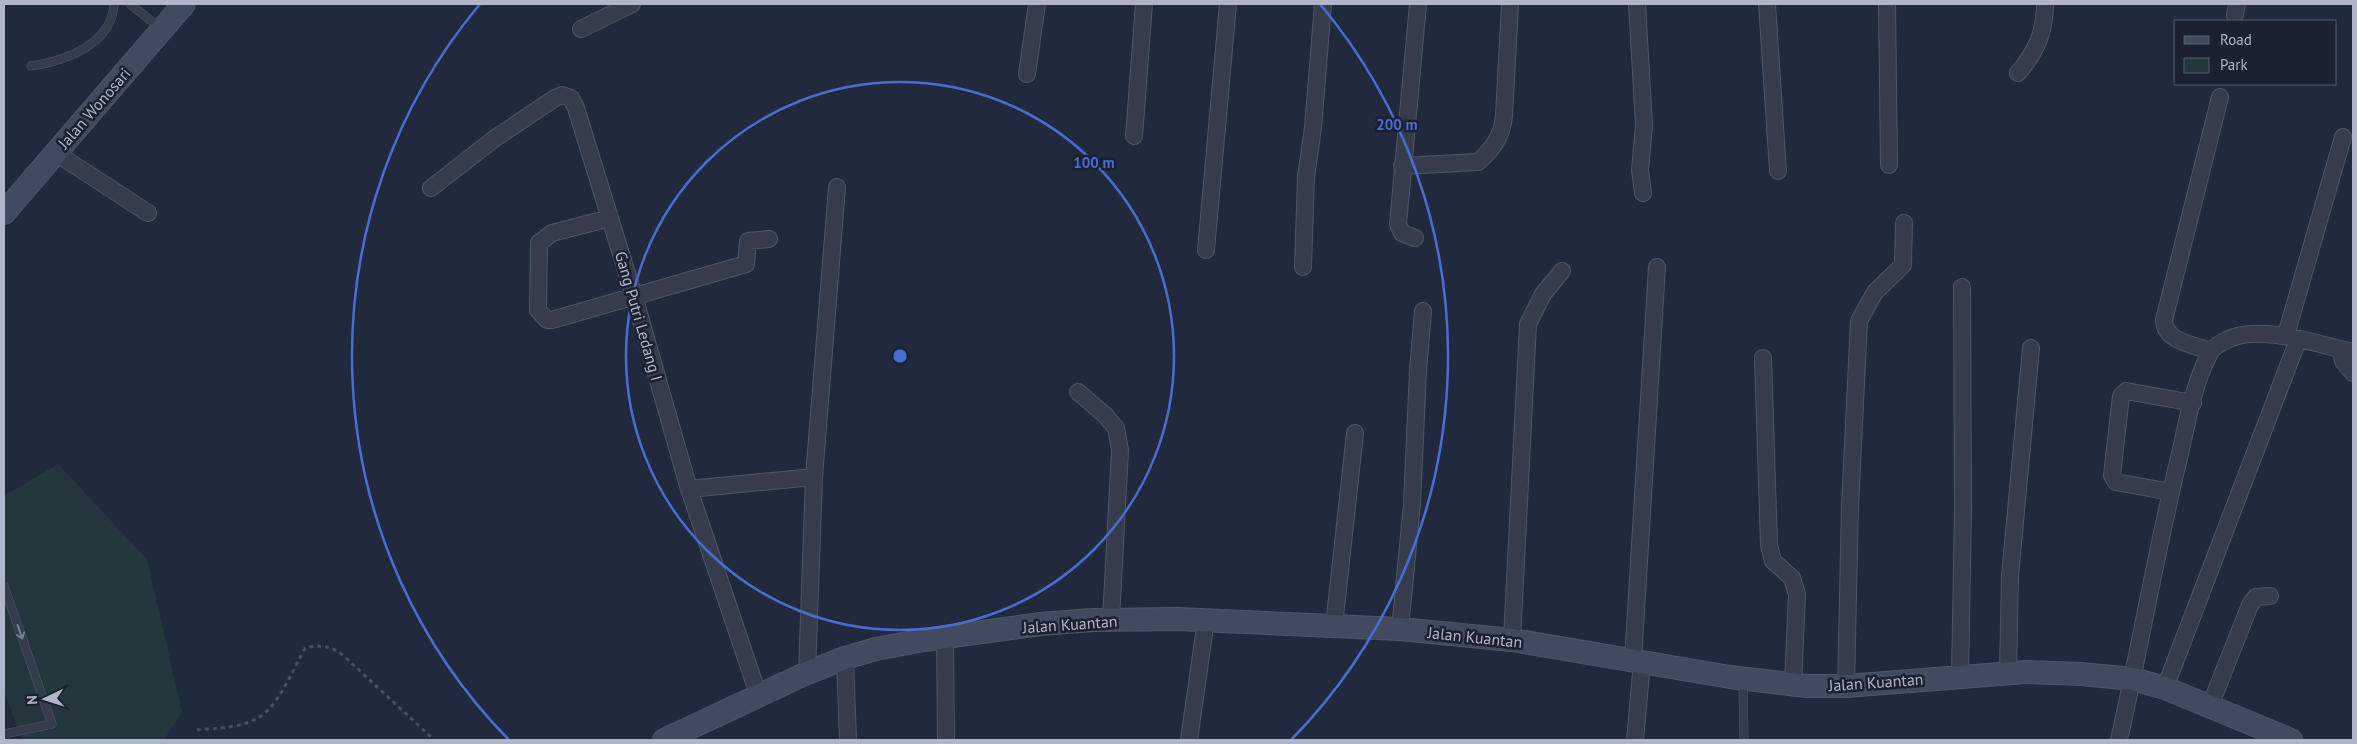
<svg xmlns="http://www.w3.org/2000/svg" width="2357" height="744" viewBox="0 0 2357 744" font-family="'PT Sans',sans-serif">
  <rect width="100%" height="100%" fill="#21293c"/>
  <!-- green -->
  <path fill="#23373d" d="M58,464L147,559L182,712L164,740H22L4,691V496Z"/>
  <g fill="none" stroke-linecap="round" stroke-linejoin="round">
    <!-- lane casing -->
    <g stroke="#505666" stroke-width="9">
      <path id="lane" d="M130,4L160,28
        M31,66C66,61 112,44 114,4
        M4,586L52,724L4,734
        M1743,681L1744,740"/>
    </g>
    <!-- street casing -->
    <g stroke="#505666" stroke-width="18">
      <path id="street" d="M1637,4L1644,125L1640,170L1643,193
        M1767,4L1778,171
        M1887,4L1889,165
        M2235,15L2237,4
        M581,29L632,4
        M2018,73C2036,52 2045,32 2045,4
        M1027,74L1037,4
        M1134,136L1144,4
        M56,153L148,213
        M1402,166L1478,162C1493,149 1502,136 1504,116L1510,4
        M431,188L494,139L555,98L562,95L571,98L576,108L634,296L689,489L759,697
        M610,218L552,233L539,243L538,310L547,320H552L746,264L748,241L769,239
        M1415,238L1402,233L1398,224L1418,4
        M1206,250L1228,4
        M1303,267L1306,177L1313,128L1323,4
        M2286,335L2343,137
        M2341,350L2343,361L2353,373
        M2210,351C2194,345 2164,341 2164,320L2220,97
        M1763,358L1769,545L1773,561L1792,578L1797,594L1793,684
        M1078,392L1105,415L1116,428L1120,450L1111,620
        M689,489L814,477
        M2171,492L2116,482L2112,475L2121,396L2126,391L2193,403
        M1334,626L1355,433
        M1400,629L1412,504L1418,371L1423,311
        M945,637L946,740
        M1512,640L1528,324L1543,294L1562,271
        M845,658L848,740
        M1633,660L1657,267
        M807,673L814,477L837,187
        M2008,673L2010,576L2031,348
        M1960,676L1963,510L1962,287
        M1846,686L1850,506L1859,321L1875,292L1903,265L1904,223
        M2165,688L2298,340
        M2210,706L2250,605L2256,597L2270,596
        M1189,740L1206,620
        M1635,740L1642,662
        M2119,740C2140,647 2156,552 2179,458C2187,424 2193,384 2210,353C2212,348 2222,342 2227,340C2259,323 2319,345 2353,352"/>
    </g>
    <!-- secondary casing -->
    <g stroke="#505666" stroke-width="24">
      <path id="secondary" d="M4,213L184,4
        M664,740L807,673L845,658L876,649L924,640L1040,624L1093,620L1178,619L1400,629L1512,640L1730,677L1806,686H1846L2026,672L2081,674L2133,679L2165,688L2291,740"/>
    </g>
    <!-- path -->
    <path stroke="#41545a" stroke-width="3" stroke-dasharray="4 4" stroke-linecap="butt" d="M197,730C217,728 244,728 261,716C279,704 294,668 305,648C321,644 331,646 344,656L434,740"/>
    <!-- lane -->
    <use href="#lane" stroke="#353c4c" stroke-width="8"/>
    <!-- street -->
    <use href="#street" stroke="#353c4c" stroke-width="16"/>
    <!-- secondary -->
    <use href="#secondary" stroke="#424a5f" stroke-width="22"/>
  </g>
  <!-- one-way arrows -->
  <defs><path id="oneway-shaft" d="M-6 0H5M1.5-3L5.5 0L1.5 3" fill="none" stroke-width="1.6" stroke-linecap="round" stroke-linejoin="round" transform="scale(1.25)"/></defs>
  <use stroke="#797f90" href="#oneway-shaft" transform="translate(20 632) rotate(71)"/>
  <!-- distance rings -->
  <g fill="none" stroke="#496dd3" stroke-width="2.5">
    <circle cx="900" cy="356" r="274"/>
    <path d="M509 740A548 548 0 0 1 480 4M1320 4A548 548 0 0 1 1291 740"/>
  </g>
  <g text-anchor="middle" stroke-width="5" stroke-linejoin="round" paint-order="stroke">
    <!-- street labels -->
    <g font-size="16" fill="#b0b6c8" stroke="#1a2130">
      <text transform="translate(94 108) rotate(-49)" y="6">Jalan Wonosari</text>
      <text transform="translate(639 316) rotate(74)" y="6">Gang Putri Ledang I</text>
      <text transform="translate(1070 624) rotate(-4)" y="6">Jalan Kuantan</text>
      <text transform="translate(1475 637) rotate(6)" y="6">Jalan Kuantan</text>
      <text transform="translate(1876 682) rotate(-4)" y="6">Jalan Kuantan</text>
    </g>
  </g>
  <circle cx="900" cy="356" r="8" fill="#496dd3" stroke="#1a2130" stroke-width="2.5"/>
  <g font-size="15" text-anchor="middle" font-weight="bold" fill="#496dd3" stroke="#1a2130" stroke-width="5" stroke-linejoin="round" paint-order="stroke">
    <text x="1397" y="130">200 m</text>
    <text x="1094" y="168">100 m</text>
  </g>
  <!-- border -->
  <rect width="2357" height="744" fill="none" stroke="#b0b6c8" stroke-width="10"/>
  <!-- legend -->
  <rect x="2174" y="20" width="162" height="65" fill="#1a2130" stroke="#565d6d"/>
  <rect x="2184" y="36" width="25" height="8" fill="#424a5f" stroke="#565d6d"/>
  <text x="2220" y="45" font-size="15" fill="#b0b6c8">Road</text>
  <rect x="2184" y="58" width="25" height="15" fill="#23373d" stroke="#565d6d"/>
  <text x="2220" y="70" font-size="15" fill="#b0b6c8">Park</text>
  <!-- north arrow -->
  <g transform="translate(45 699) rotate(266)" stroke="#1a2130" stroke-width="4" paint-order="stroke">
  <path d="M0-4L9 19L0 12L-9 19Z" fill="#b0b6c8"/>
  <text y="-8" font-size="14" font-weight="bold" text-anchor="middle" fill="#b0b6c8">N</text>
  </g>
</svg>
